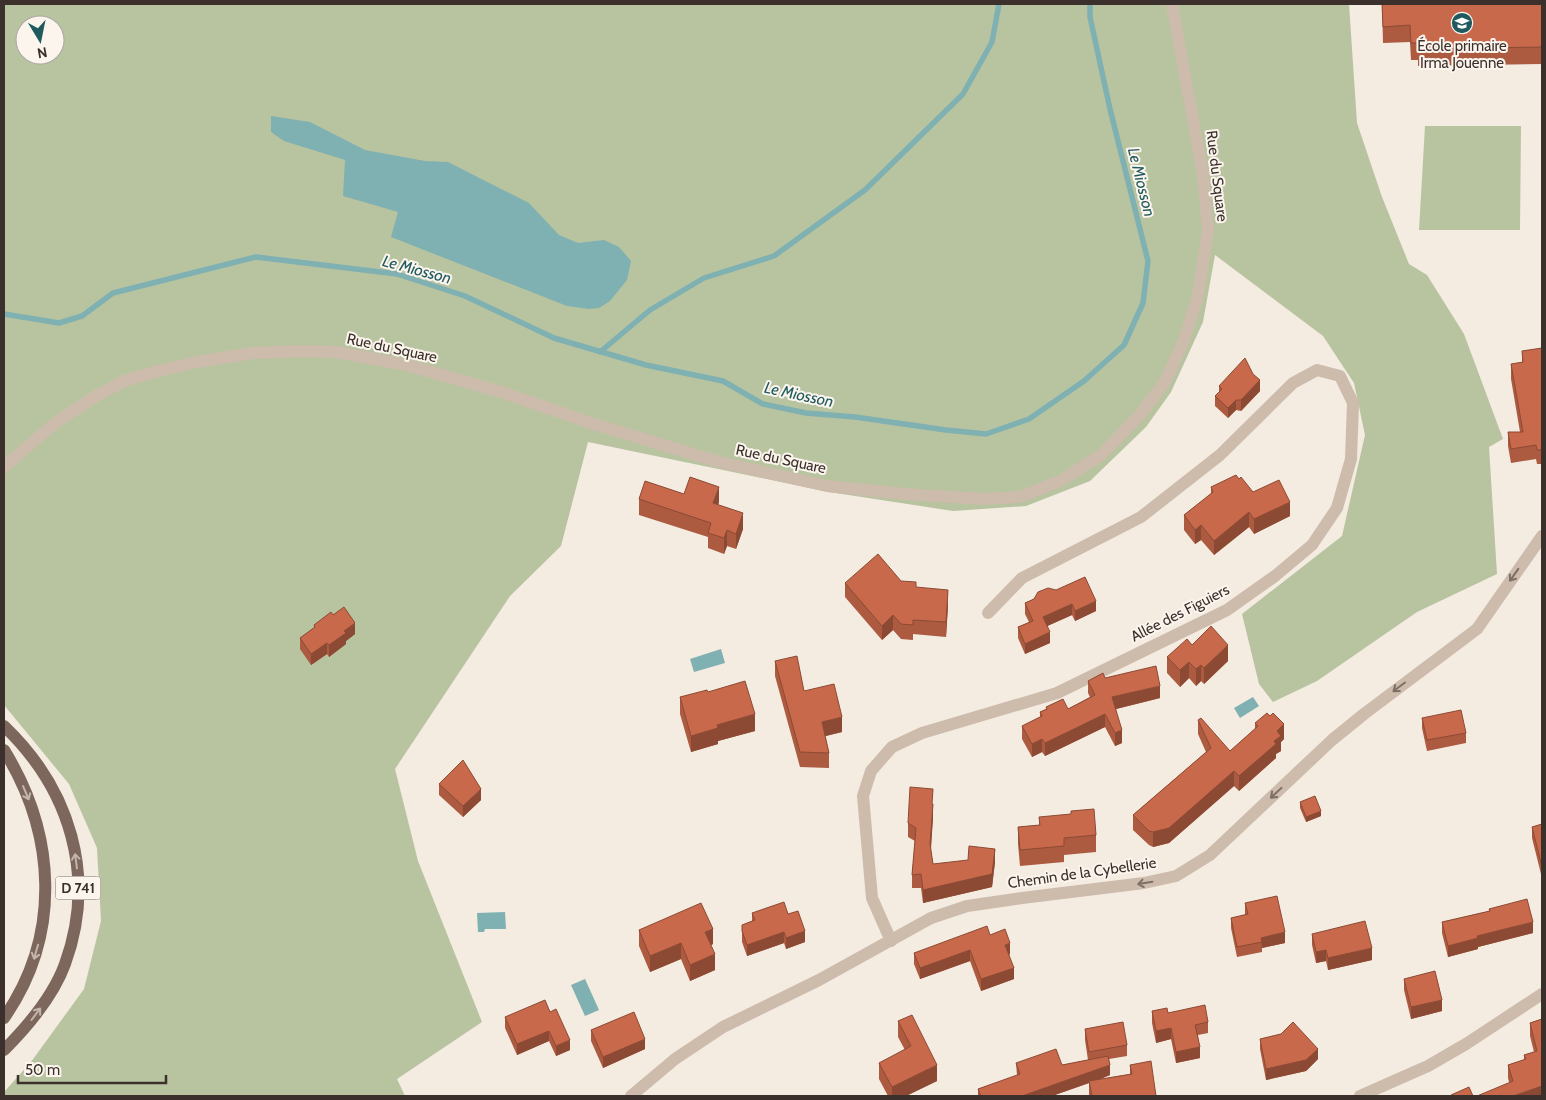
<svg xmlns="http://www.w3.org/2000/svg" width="1546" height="1100" viewBox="0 0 1546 1100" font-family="Cabin,sans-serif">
  <rect width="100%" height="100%" fill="#f4ebe1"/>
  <!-- green -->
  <path fill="#b8c4a0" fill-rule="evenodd" d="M4,4H1349L1357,123L1382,197L1409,264L1427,275L1464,334L1503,439L1489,447L1497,574L1417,612L1317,681L1273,702L1259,684L1242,614L1342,536L1365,435L1354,383L1323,336L1215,255L1203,322L1171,392L1146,427L1090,481L1026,506L953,511L829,492L588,442L561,546L510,596L395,769L418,861L482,1022L397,1079L405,1096H4V1092L31,1062L84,989L101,921L97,848L69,784L4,705ZM25,25H55V55H25Z
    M1425,126H1521L1520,230H1419Z"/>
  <!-- water -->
  <path fill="#7fb0b2" d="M271,116L310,122L365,150L425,161L448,162L529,203L559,235L578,243L604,240L619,247L631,261L627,280L610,301L599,308L589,309L567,306L391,237L398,212L343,196L345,160L284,141L271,132Z
    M721,649L725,663L694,672L690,659Z
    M1253,697L1259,706L1240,718L1234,708Z
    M505,912L506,929H485L484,932H478L477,913Z
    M585,979L599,1010L585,1016L571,985Z"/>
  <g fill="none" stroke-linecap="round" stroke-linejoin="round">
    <!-- stream -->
    <path stroke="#7fb0b2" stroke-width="5.5" d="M4,314L59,323L82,316L113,293L256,257L397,274L465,296L554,338L646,365L723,381L763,404L806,413L855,417L946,430L986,434L1029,419L1084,381L1124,345L1143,303L1148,261L1110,109L1090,17V4
      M600,352L650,310L704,278L774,256L865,190L963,94L992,42L999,4"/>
    <!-- street -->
    <path stroke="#cdbbac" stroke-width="12" d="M4,467L55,423L96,396L124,381L154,372L197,362L253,353L302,351L336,352L407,365L498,391L594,424L719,462L827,486L905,494L983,499L1020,497L1062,480L1101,455L1139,416L1165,382L1184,340L1198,296L1208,230L1203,175L1172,4
      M891,941L872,898L863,796L871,771L892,747L922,733L1057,693L1227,610L1275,576L1312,545L1337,508L1351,459L1353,403L1340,376L1317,370L1293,383L1220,455L1141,517L1022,578L988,613
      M631,1096L675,1059L723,1027L819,980L931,918L967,906L1022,898L1144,883L1176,876L1210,855L1332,740L1364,714L1477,629L1542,536
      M1360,1096L1428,1066L1466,1044L1542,994"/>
    <!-- primary -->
    <path stroke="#7d675c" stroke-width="12" d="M4,726C70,789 97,876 65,964C53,997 28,1026 4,1050
      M4,750C56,834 62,935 4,1018"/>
  </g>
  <!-- wall -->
  <path fill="#ac5a40" d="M1382,4H1542V64L1418,66V60H1411L1410,42L1383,43Z
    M1542,348V467V464H1537L1536,459L1511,463L1508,446V432H1520L1511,379V364L1522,363V351Z
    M1253,374L1260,391L1241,411L1236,410L1228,418L1215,406V396L1219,392V386Z
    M1239,479L1253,492L1290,516L1254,534L1249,527L1214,555L1201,540L1195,544L1184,530V515L1211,494V487Z
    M684,494L719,502L718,505L743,529L736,549L727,546L724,554L708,548V537L639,515V499Z
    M901,581L916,587L948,605L946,637L913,634V640L901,639L893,630L882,640L845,597V583Z
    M1038,592L1096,611L1075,621L1072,615L1047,626L1050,643L1025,654L1018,638V627L1029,622L1025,614V603L1034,599Z
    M333,615L355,634L346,641V644L329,657L327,654L311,665L300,649V638L314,628V625Z
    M1192,645L1228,661L1204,684L1201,681L1196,686L1189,678L1180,687L1167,673V657Z
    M775,661L842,732L825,736L829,753V768L800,767L775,676Z
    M1105,678L1160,698L1116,709L1122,743L1115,746L1105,727L1045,756L1042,752L1032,757L1022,739V726L1040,717V712L1046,709V707L1068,709L1090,697L1088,693V681Z
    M708,692L755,731L718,741V744L691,752L680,714V697Z
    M1422,718L1466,733V743L1427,751L1422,728Z
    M1198,720L1230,751L1255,729V723L1284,739L1281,742V751L1276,754V758L1239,791L1234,786L1169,843L1153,847L1149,845L1133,830V815L1206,752L1198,734Z
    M439,784L481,800L463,817L439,795Z
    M1300,802L1321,816L1306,822L1300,808Z
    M933,804V817L931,850L933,864L995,862L992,887L923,903L921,888H912V875L915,841L908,837V823Z
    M1039,817L1096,835V852L1064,855V862L1020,866L1018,844V827L1039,825Z
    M1542,824V878L1532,838V827Z
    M1245,903L1285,943L1262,948V952L1237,957L1231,928V918L1245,915Z
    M1489,909L1533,933L1478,947V949L1448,957L1442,933V922L1489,911Z
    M752,913L788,914L805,942L786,949L784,943L747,956L742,942V925L752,921Z
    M639,930L713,944L711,945L715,970L690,981L681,959L650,972L639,946Z
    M1312,934L1372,960L1328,970L1326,961L1316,963L1312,945Z
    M990,935L1010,954L1009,955L1014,979L981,991L970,961L920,979L914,964V953Z
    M1404,979L1442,1011L1411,1019L1404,990Z
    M1152,1011L1168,1013L1208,1022V1033L1198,1035L1200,1058L1176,1063L1171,1039L1156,1043L1152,1023Z
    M550,1012L570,1050L556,1056L549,1041L517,1055L505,1028V1017Z
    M1542,1019V1096L1509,1082L1508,1078V1065L1524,1060V1055L1534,1052L1530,1036V1023Z
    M898,1021L937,1081L906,1096H888L879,1079V1063L905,1050L898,1037Z
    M1085,1029L1127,1045V1056L1109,1059L1110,1075L1101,1079L1130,1074V1065L1156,1096H1089V1083L1052,1096H978V1089L1017,1076L1016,1063L1062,1065L1088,1060L1085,1040Z
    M591,1030L645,1049L603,1068L591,1041Z
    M1281,1034L1318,1059L1306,1071L1266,1080L1260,1049V1039Z"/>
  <!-- shaded-wall -->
  <path fill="#8c4a34" d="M1260,380V391L1241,411V400Z
    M1236,400V410L1228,418V408Z
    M719,487V502L713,518V503Z
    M1290,502V516L1254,534V519Z
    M1249,512V527L1214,555V541Z
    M743,513V529L736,549V534Z
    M1201,525V540L1195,544V530Z
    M727,530V546L724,554V538Z
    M948,590V605L946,637V622Z
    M1096,601V611L1075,621V611Z
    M1072,604V615L1043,628V617Z
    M893,615V630L882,640V626Z
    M355,623V634L346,641V644L329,657V645L344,631Z
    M1050,632V643L1025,654V644Z
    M327,643V654L311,665V654Z
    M1228,645V661L1204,684V668Z
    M1189,662V678L1180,687V670Z
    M1201,665V681L1196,686V669Z
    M1160,686V698L1112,710V697Z
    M755,714V731L718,741V744L691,752V736L717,725Z
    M1105,714V727L1045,756V743Z
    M842,717V732L822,737V722Z
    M1284,724V739L1281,742V751L1276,754V758L1239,791V776L1277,731Z
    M1122,730V743L1115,746V733Z
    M1042,739V752L1032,757V744Z
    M1234,771V786L1169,843L1153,847V832Z
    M481,789V800L463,817V806Z
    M933,804V817L930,858V844Z
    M1321,811V816L1306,822V817Z
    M995,849V862L992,887L923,903V890Z
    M1533,922V933L1478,947V949L1448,957V946L1477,936Z
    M713,929V944L705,948V932Z
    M805,931V942L786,949V938Z
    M784,932V943L747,956V945Z
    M1285,932V943L1262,948L1261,938Z
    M681,943V959L650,972V956Z
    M1010,943V954L1005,956V945Z
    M1372,948V960L1328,970V958Z
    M970,950V961L920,979V968Z
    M1326,950V961L1316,963V952Z
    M715,954V970L690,981V965Z
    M1014,968V979L981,991V979Z
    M1442,1000V1011L1411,1019V1007Z
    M1171,1028V1039L1156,1043V1031Z
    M549,1031V1041L517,1055V1044Z
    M645,1039V1049L603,1068V1057Z
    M570,1040V1050L556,1056V1046Z
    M1200,1047V1058L1176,1063V1052Z
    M1318,1049V1059L1306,1071L1266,1080V1069Z
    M937,1065V1081L906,1096H892V1087Z
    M1110,1065V1075L1089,1083V1081V1083L1052,1096H1022Z
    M1542,1086V1096H1513Z"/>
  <!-- building -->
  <path fill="#c8694b" stroke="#8c4a34" d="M1382,4H1542V47L1418,49V43H1411L1410,25L1383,27Z
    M1542,348V453V450H1537L1536,445L1511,449L1508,432H1523L1511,364L1523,362L1522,351Z
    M1245,358L1253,374L1260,380L1241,400H1236L1228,408L1215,396L1222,389L1219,386Z
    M1236,475L1239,479L1241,477L1253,492L1279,480L1290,502L1254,519L1249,512L1214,541L1201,525L1195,530L1184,515L1213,492L1211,487Z
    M690,477L719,487L713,503L743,513L736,534L727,530L724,538L708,533L711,523L639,499L645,481L684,494Z
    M878,554L901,581L916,582V587L948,590L946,622L913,620V625L901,624L893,615L882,626L845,583Z
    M1085,577L1096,601L1075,611L1072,604L1043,617L1050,632L1025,644L1018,627L1033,621L1025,603L1034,599L1038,592L1048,588L1056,590Z
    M344,607L355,623L344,631L346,633L329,645L327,643L311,654L300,638L315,627L314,625L331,612L333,615Z
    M1211,626L1228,645L1204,668L1201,665L1196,669L1189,662L1180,670L1167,657L1187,639L1192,645Z
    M797,656L804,691L834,684L842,717L822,722L829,753L800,752L775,661Z
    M1156,666L1160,686L1112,697L1122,730L1115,733L1105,714L1045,743L1042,739L1032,744L1022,726L1042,716L1040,712L1047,709L1046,707L1063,699L1068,709L1095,695L1088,681L1103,673L1105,678Z
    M745,681L755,714L717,725L718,728L691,736L680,697L707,690L708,692Z
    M1461,710L1466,733L1427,740L1422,718Z
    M1267,713L1270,716L1273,713L1284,724L1277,731L1281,736L1274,741L1276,744L1239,776L1234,771L1169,828L1153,832L1149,831L1133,815L1211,748L1198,720L1201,718L1230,751L1258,726L1255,723Z
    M463,760L481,789L463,806L439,784Z
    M910,787L933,789L932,804H933L930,844L933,864L968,860L969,846L995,849L992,874L923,890L921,874L912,875L916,828L908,823Z
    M1315,796L1321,811L1306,817L1300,802Z
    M1094,809L1096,835L1064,838V846L1020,850L1018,827L1040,825L1039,817L1071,814V811Z
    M1542,824V867L1532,827Z
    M1277,896L1285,932L1261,938L1262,942L1237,947L1231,918L1248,914L1245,903Z
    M1527,899L1533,922L1477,936L1478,938L1448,946L1442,922L1490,911L1489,909Z
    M784,902L788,914L798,911L805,931L786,938L784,932L747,945L742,931V925L755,920L752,913Z
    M701,903L713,929L705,932L715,954L690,965L681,943L650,956L639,930Z
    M1365,921L1372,948L1328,958L1326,950L1316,952L1312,934Z
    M987,926L990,935L1005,929L1010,943L1005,945L1014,968L981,979L970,950L920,968L914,953Z
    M1435,971L1442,1000L1411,1007L1404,979Z
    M545,1000L550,1012L556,1009L570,1040L556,1046L549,1031L517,1044L505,1017Z
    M1205,1005L1208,1022L1195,1025L1200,1047L1176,1052L1171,1028L1156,1031L1152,1011L1167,1008L1168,1013Z
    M634,1012L645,1039L603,1057L591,1030Z
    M912,1015L937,1065L892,1087L879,1063L911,1046L898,1021Z
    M1542,1019V1086L1513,1096H1477L1513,1081L1508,1065L1526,1059L1524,1055L1537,1051L1530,1023Z
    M1123,1022L1127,1045L1089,1052L1085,1029Z
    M1293,1022L1318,1049L1306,1060L1266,1069L1260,1039L1281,1034Z
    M1056,1049L1062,1065L1108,1056L1110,1065L1022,1096H981L978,1089L1020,1074L1016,1063Z
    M1151,1061L1156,1096H1092L1089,1081L1132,1074L1130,1065Z
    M1469,1087L1473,1096H1452L1451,1095Z"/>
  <!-- one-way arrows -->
  <defs><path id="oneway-shaft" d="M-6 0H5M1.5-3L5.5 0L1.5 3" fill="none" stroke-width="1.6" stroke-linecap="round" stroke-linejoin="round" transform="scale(1.25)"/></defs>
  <g stroke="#7d6f65">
    <use href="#oneway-shaft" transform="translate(1514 575) rotate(125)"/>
    <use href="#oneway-shaft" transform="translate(1399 687) rotate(143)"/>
    <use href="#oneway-shaft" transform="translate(1276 793) rotate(137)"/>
    <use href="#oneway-shaft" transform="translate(1145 883) rotate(170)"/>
  </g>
  <g stroke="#c2b5ac">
    <use href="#oneway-shaft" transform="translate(26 793) rotate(67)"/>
    <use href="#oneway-shaft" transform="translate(76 861) rotate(-97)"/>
    <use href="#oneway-shaft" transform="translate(36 952) rotate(106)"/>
    <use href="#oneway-shaft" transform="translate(36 1014) rotate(-53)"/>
  </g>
  <!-- icons -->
  <defs>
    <g id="school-disc" transform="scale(1.125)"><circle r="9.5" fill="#1f5a5e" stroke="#fbf5ee"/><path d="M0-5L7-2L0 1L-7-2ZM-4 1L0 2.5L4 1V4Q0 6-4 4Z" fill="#fff"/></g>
  </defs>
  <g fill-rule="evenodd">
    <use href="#school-disc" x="1462" y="23"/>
  </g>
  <g text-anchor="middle" stroke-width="4" stroke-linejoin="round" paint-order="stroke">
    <!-- shield labels -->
    <rect fill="#fbf5ee" stroke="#756b66" stroke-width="1" x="55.5" y="876.5" width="45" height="23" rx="4"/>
    <g font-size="14" font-weight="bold" fill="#3b302b">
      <text x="78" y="893">D 741</text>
    </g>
    <!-- poi labels -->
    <g font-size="15" fill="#3b302b" stroke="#fbf5ee">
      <text x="1462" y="51">École primaire<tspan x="1462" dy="17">Irma Jouenne</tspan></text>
    </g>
    <!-- street labels -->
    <g font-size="15" fill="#3b302b" stroke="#fbf5ee">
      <text transform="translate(1217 176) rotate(83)" y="5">Rue du Square</text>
      <text transform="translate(392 348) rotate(12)" y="5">Rue du Square</text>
      <text transform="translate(781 459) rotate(12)" y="5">Rue du Square</text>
      <text transform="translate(1180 613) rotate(-27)" y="5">Allée des Figuiers</text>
      <text transform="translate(1082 873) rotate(-8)" y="5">Chemin de la Cybellerie</text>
    </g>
    <!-- water labels -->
    <g font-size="16" font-style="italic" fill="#1f5a5e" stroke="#fbf5ee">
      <text transform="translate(1142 182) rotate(76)" y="6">Le Miosson</text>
      <text transform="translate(417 269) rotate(15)" y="6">Le Miosson</text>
      <text transform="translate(799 394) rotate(12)" y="6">Le Miosson</text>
    </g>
  </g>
  <!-- border -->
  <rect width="1546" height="1100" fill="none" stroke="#3b302b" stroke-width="10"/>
  <!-- north arrow -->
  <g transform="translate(40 40) rotate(170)"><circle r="24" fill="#fbf5ee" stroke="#aea6a0"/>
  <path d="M0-4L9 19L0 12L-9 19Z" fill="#1f5a5e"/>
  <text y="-8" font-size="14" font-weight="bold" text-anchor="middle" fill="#3b302b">N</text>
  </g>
  <!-- scale -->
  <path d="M18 1075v8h148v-8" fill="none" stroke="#3b302b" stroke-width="2.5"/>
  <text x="25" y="1075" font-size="15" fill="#3b302b" stroke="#fbf5ee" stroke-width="4" paint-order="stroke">50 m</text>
</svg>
